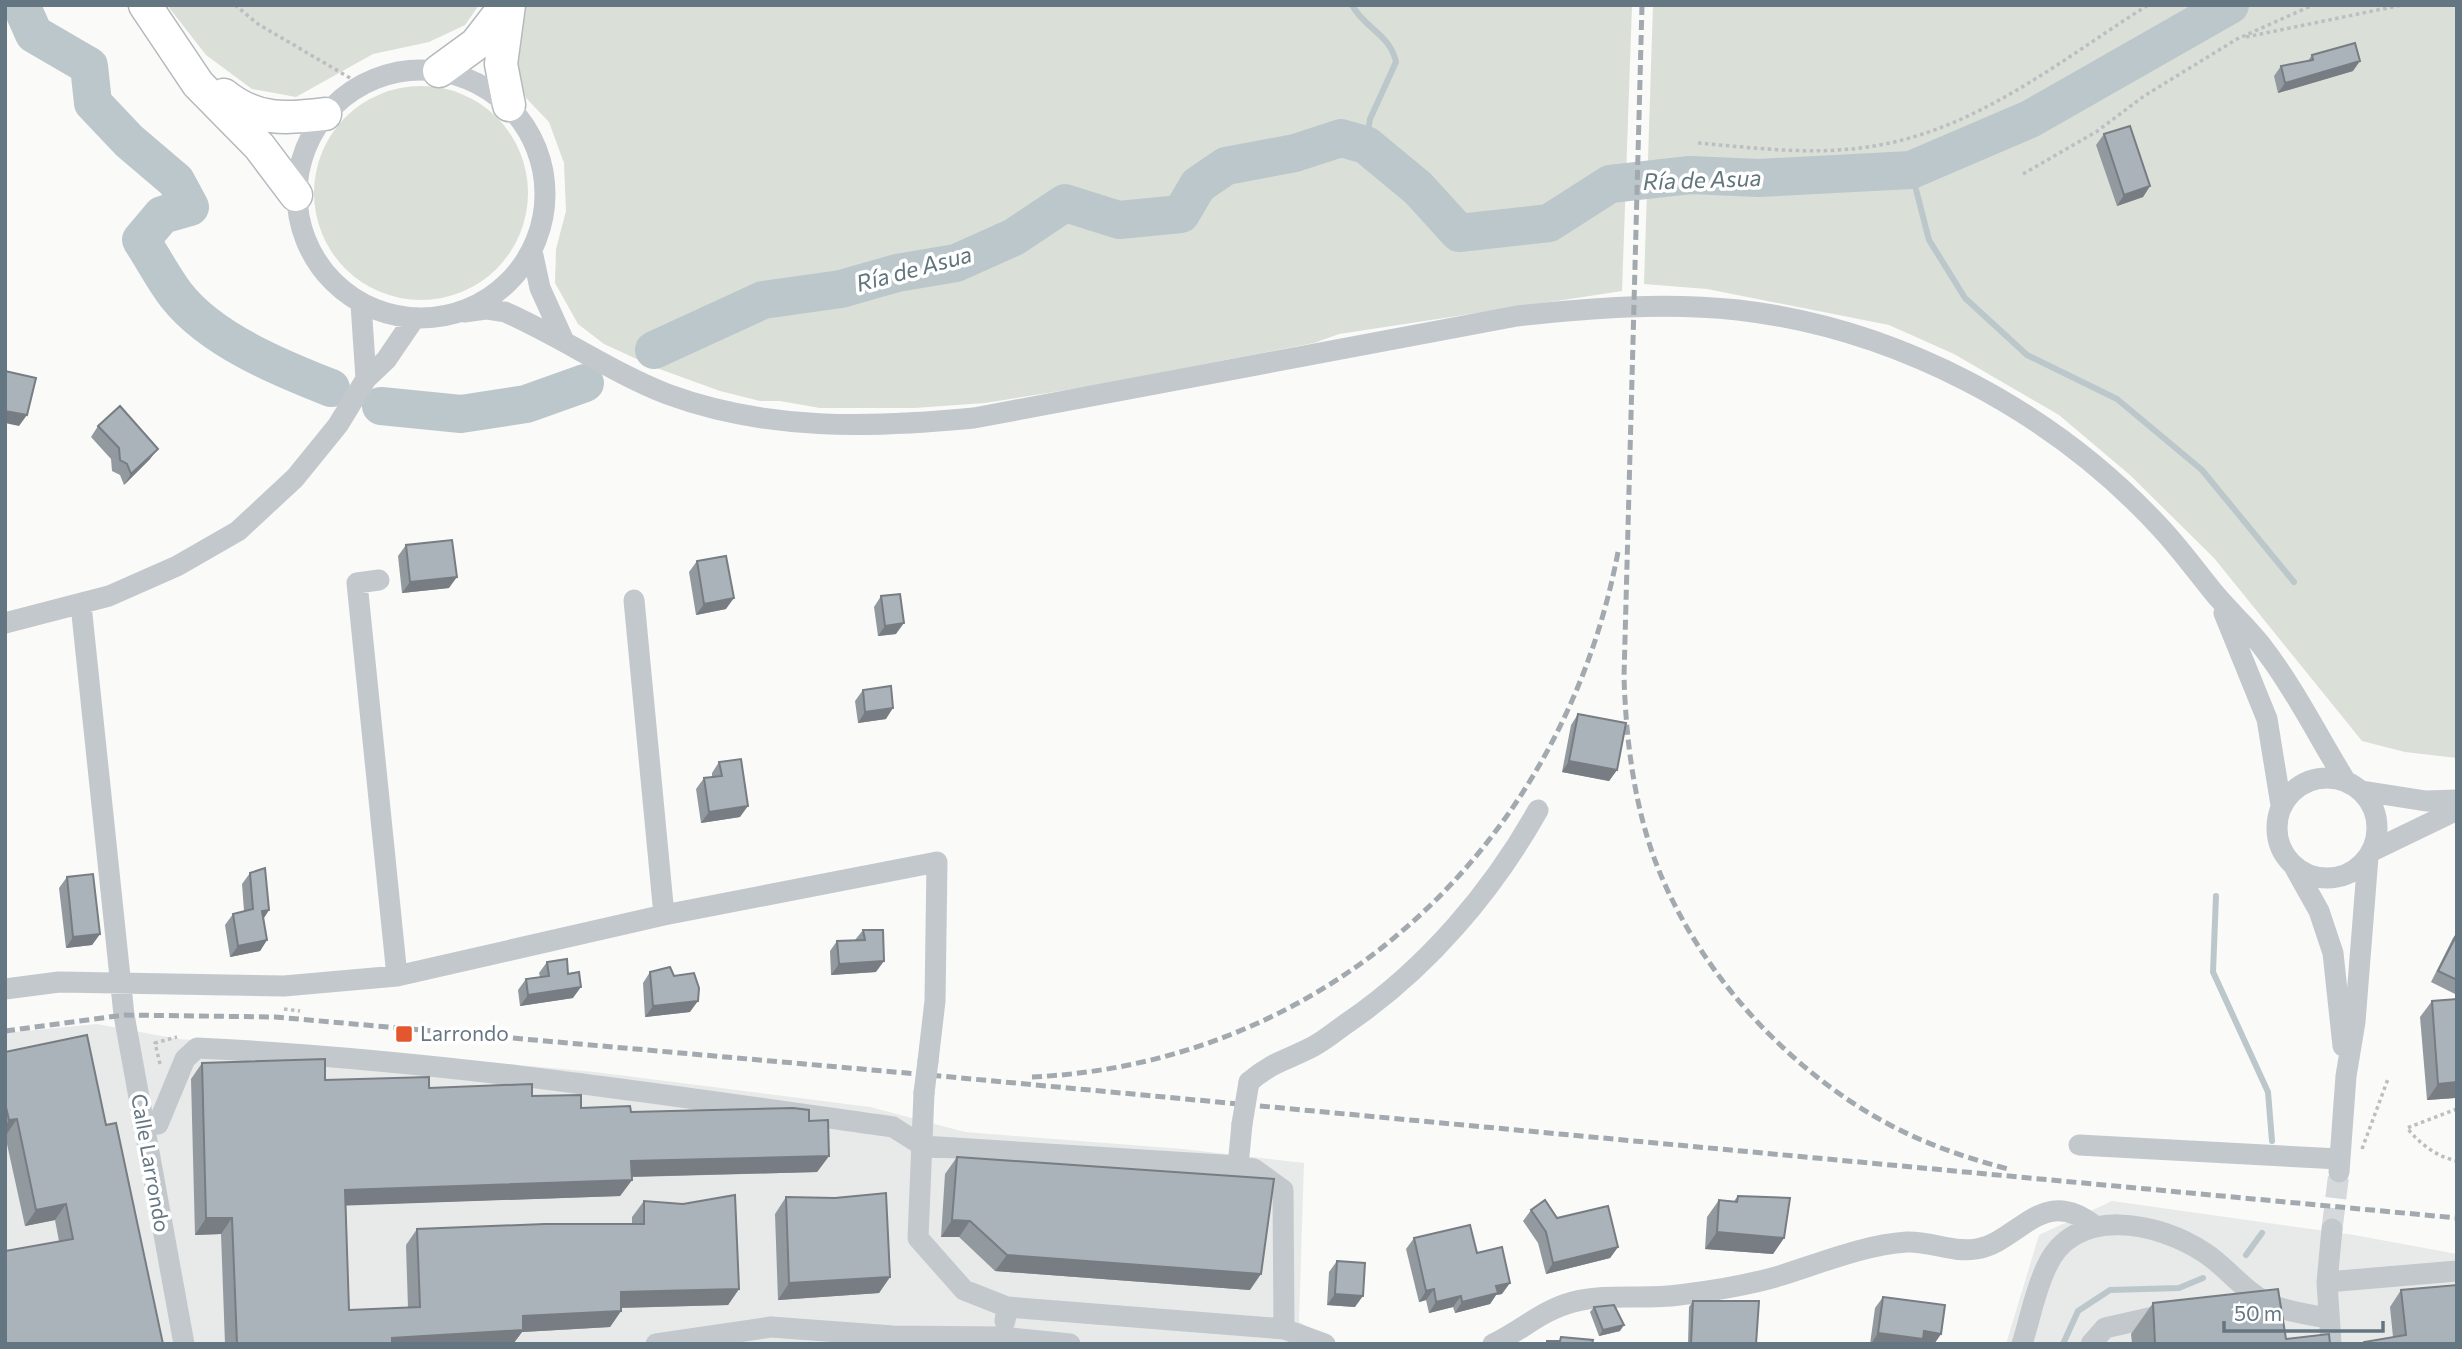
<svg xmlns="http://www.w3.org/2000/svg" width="2462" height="1349" viewBox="0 0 2462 1349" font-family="Commissioner,sans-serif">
  <rect width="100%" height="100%" fill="#fafaf8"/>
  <!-- built -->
  <path fill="#e8e9e9" d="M97,1024L178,1039L334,1048L595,1072L870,1107L965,1132L1183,1149L1304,1163L1299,1322L1338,1344H5V1033Z
    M2112,1201L2354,1235L2457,1254V1344H2006L2039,1235Z"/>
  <!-- green -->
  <path fill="#dadfd7" d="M167,5H479L465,25L429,42L373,54L296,97L252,89L206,55Z
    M527,5H1632L1622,291L1339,334L1314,343L1085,387L985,403L914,408H820L780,401H760L720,391L654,367L604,344L578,324L555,283L556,249L566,211L564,163L549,122L526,98L517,72L514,32Z
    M1653,5H2457V758L2405,752L2362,741L2214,558L2130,475L2059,415L1954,354L1889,325L1707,289L1644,284Z
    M314 193a107 107 0 1 1 214 0a107 107 0 1 1-214 0Z"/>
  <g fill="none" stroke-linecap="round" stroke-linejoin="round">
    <!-- stream -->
    <path stroke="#bbc7cb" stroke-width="6" d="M1352,5C1364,28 1390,34 1396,62L1370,119L1366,145
      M1911,170L1929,240L1965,298L2027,355L2117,399L2202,470L2294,582
      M2216,896L2213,972L2268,1092L2272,1141
      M2246,1255L2262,1233
      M2063,1344L2078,1311L2110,1290L2179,1288L2203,1278"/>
    <!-- river -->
    <path stroke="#bbc7cb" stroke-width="38" d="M21,5L34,34L89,66L93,103L129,141L176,181L190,207L162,215L141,240C153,258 163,278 176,295C211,340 280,368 331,388
      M654,350L763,300L841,289L897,273L956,263L1014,237L1065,203L1119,220L1181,214L1198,185L1226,166L1295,153L1341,138L1366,145L1418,188L1459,233L1549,223L1610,184L1690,175L1759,178L1911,170L2030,119L2230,5
      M381,406L461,414L526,404L585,383"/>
    <!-- minor-tunnel -->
    <path stroke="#d5d9db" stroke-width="21" stroke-dasharray="21 10" stroke-linecap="butt" d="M2332,1229L2339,1172"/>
    <!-- highway casing -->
    <g stroke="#b4b9bd" stroke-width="35">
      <path id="highway" d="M145,5L198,84L259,146L296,195
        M439,71L476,44L506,5
        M224,95C256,121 286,119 325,114
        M509,105L501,64L509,5"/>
    </g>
    <!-- path -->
    <path stroke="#bbbfc2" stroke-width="3.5" stroke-dasharray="3.5 3.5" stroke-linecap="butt" d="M235,5L258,24L362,85
      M2246,37L2402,5
      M1698,143C1756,148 1816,156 1874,146C1978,129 2061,60 2148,5
      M2023,174L2096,132L2144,96L2237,39L2313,5
      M284,1009L300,1011
      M160,1064L155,1043L177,1037
      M2457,1109L2407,1128C2420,1144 2437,1157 2457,1161
      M2362,1149L2388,1079"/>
    <!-- minor -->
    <path stroke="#c3c8cc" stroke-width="21" d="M297 194a124 124 0 1 1 248 0a124 124 0 1 1-248 0Z
      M532,251L540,288L563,339
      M361,304L366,379
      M464,312L486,309L505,312C560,336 611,372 667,394C767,431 870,428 974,418L1517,316C1590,308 1664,302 1738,310C1895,328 2050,409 2158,525C2179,547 2196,571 2215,594C2230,612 2247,627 2261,645C2293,686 2318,736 2345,780
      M379,580L357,583L397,976
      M634,600L664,915
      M81,605L124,1015L184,1344
      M2224,613L2267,719L2281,805
      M5,623L109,596L177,566L238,531L295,478L338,425L366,379L386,360L414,319
      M2277 828a50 50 0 1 1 100 0a50 50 0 1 1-100 0Z
      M2362,791L2426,801L2457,800
      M2372,851L2457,810
      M2295,868L2319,911L2333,953L2343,1046
      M5,989L59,982L284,986L397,976L664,915L937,862L935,1001L928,1061
      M1249,1082C1273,1061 1288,1060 1314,1046C1327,1039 1338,1029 1350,1021C1427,968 1492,892 1538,810
      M924,1093L918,1238L964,1290L1007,1307L1005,1321
      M143,1125L158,1124L185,1059L197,1048C431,1059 662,1094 893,1127L923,1146L1238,1166L1254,1169L1283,1190L1284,1329L1007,1307
      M2079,1145L2339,1159
      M1238,1166L1242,1124
      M2339,1172L2346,1076L2355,1022L2368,857
      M2327,1282L2457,1271
      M1284,1329L1325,1344
      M656,1344L771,1327L893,1336L1002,1337L1070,1344
      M1493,1344C1521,1331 1542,1310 1573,1302C1608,1293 1644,1300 1679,1295C1711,1291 1748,1285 1779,1276C1821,1263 1863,1245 1907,1242C1930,1241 1952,1253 1976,1249C2020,1242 2042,1183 2096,1227
      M2022,1344C2030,1319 2035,1291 2046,1268C2074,1204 2159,1222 2205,1253C2228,1268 2244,1292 2271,1305C2289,1312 2310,1315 2328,1318
      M2091,1344L2105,1328L2171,1313
      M2331,1344L2327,1282L2332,1229"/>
    <!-- highway -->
    <use href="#highway" stroke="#fff" stroke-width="32"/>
    <!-- rail -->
    <path stroke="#a2aab0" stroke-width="5" stroke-dasharray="10 5" stroke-linecap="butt" d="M1642,5L1624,677C1626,738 1633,797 1653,855C1693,966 1785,1069 1890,1125C1928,1145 1967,1158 2008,1169
      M5,1031L124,1015L275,1017L940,1076L2457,1218
      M1032,1077C1332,1063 1563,842 1618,552"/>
    <!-- minor-bridge -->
    <path stroke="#c3c8cc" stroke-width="21" d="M924,1093L928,1061
      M1242,1124L1249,1082"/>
  </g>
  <!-- wall -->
  <path fill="#929a9f" d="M2312,55L2353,71L2278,93L2274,76L2281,66L2308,61Z
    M2104,134L2150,186L2143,197L2117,206L2096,145Z
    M98,426L150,459L124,485L120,475L112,471L111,459L91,437Z
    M406,545L449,588L402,593L398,556Z
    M697,561L726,609L696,615L689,572Z
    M881,596L896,634L878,636L874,607Z
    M863,690L886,719L858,723L855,701Z
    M1578,714L1617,770L1609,781L1562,772L1571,725Z
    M719,762L740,817L701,823L696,789L704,778L712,777V773Z
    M250,873L269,910L263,919L267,940L260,951L230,957L225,925L233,914L244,911L242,884Z
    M67,877L100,934L92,945L66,948L59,888Z
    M863,930L876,972L831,975L830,951L837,941L855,940Z
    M2457,932V995L2431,982L2453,938Z
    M547,962L568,974L573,998L520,1006L518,990L526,979L540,977L539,973Z
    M650,972L674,976L690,1012L645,1017L643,983Z
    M2457,999V1095L2455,1098L2427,1100L2420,1017L2432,1001Z
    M5,1052L106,1125L163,1344L59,1241L55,1220L25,1226L5,1135Z
    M202,1063L325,1080L532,1096L581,1108L631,1112L809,1121L829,1156L817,1172L632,1177V1180L620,1196L346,1205L349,1310L408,1308L406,1245L417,1229L632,1224V1217L644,1201L739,1289L728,1305L621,1308V1311L610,1327L522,1332L513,1344H225L221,1234L195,1235L191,1079Z
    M957,1157L1250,1290L995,1271L959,1237H941L945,1174Z
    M1738,1196L1784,1238L1773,1254L1705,1249L1707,1217L1719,1200L1734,1201Z
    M786,1197L890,1277L879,1293L778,1300L775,1214Z
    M1531,1210L1618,1247L1610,1258L1546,1274L1538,1243L1523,1221Z
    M1414,1238L1477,1253L1502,1294L1496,1295L1490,1304L1455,1313L1453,1307L1429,1313L1426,1300L1419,1302L1406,1249Z
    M1337,1261L1355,1307L1327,1305L1329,1272Z
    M2401,1290L2457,1344H2363L2364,1342L2393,1337L2390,1307Z
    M1883,1297L1941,1334L1934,1344L1920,1343L1919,1344H1870L1875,1308Z
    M1693,1301L1756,1344H1688L1689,1307Z
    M2153,1303L2286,1339L2330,1344H2132L2131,1334Z
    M1594,1307L1620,1331L1599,1336L1590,1312Z"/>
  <!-- shaded-wall -->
  <path fill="#777d82" d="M2360,61L2353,71L2278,93L2285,83Z
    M2150,186L2143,197L2117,206L2124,195Z
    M5,411L27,415L19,426L5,423Z
    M158,449L150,459L124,485L131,474Z
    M457,577L449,588L402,593L410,582Z
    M734,598L726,609L696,615L704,604Z
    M904,623L896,634L878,636L885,626Z
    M893,708L886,719L858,723L865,712Z
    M1569,761L1617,770L1609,781L1562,772Z
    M748,806L740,817L701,823L709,812Z
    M269,910L262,921V911Z
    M100,934L92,945L66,948L73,937Z
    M267,940L260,951L230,957L238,946Z
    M884,961L876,972L831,975L839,964Z
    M581,987L573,998L520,1006L528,995Z
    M698,1001L690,1012L645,1017L653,1006Z
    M2457,1082V1095L2455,1098L2427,1100L2438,1084Z
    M17,1119L6,1135H5V1126L9,1120Z
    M829,1156L817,1172L620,1177L631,1161Z
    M632,1180L620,1196L334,1206L345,1190Z
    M66,1204L55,1220L25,1226L36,1210Z
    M206,1218H232L221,1234L195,1235Z
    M952,1220L970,1221L959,1237H941Z
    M1717,1232L1784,1238L1773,1254L1705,1249Z
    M1618,1247L1610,1258L1546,1274L1553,1263Z
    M1007,1255L1261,1274L1250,1290L995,1271Z
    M890,1277L879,1293L778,1300L789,1283Z
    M1510,1283L1502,1294L1496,1295L1490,1304L1455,1313L1462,1302L1496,1286Z
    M739,1289L728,1305L609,1308L621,1292Z
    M1434,1289L1426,1300L1419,1302L1426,1291Z
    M1335,1294L1363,1296L1355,1307L1327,1305Z
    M1461,1296L1453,1307L1429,1313L1436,1302Z
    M621,1311L610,1327L522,1332L513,1344H388L392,1338L523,1316Z
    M1624,1325L1620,1331L1599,1336L1603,1330Z
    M1924,1331L1941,1334L1934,1344L1920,1343L1919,1344H1871L1878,1333Z"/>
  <!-- building -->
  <path fill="#aab3b9" stroke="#777d82" stroke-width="2" d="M2355,43L2360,61L2285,83L2281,66L2313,60L2312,55Z
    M2130,126L2150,186L2124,195L2104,134Z
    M5,371L36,378L27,415L5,411Z
    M120,406L158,449L131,474L127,464L120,460L119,448L98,426Z
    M452,540L457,577L410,582L406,545Z
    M726,556L734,598L704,604L697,561Z
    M900,594L904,623L885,626L881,596Z
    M891,686L893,708L865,712L863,690Z
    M1578,714L1626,723L1617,770L1569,761Z
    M741,759L748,806L709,812L704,778L722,776L719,762Z
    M265,868L269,910L262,911L267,940L238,946L233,914L253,909L250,873Z
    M93,874L100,934L73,937L67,877Z
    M863,930H883L884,961L839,964L837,941L865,940Z
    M2457,934V980L2438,971Z
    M567,959L568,974L579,972L581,987L528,995L526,979L549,976L547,962Z
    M670,967L674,976L694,973L699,988L698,1001L653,1006L650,972Z
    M2457,999V1082L2438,1084L2432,1001Z
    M87,1035L106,1125L116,1123L163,1344H5V1251L73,1239L66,1204L36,1210L17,1119L9,1120L5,1103V1052Z
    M325,1059V1080L429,1077V1088L532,1084V1096L581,1095V1108L630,1106L631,1112L793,1108L809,1110V1121L828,1120L829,1156L631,1161L632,1180L345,1190L349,1310L420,1307L417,1229L545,1224H644V1201L683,1204L735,1195L739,1289L621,1292V1311L523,1316V1330L392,1338V1344H237L232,1218H206L202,1063Z
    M957,1157L1274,1179L1261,1274L1007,1255L970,1221L952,1220Z
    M886,1193L890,1277L789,1283L786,1197L835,1198Z
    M1738,1196L1790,1198L1784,1238L1717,1232L1719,1200L1737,1202Z
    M1545,1200L1557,1218L1608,1206L1618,1247L1553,1263L1546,1232L1531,1210Z
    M1470,1225L1477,1253L1502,1247L1510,1283L1496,1286L1498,1293L1462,1302L1461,1296L1436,1302L1434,1289L1426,1291L1414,1238Z
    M1337,1261L1365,1263L1363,1296L1335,1294Z
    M2457,1285V1344H2364V1342L2406,1335L2401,1290Z
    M2278,1289L2286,1339L2329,1334L2330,1344H2155L2153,1303Z
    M1883,1297L1945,1305L1941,1334L1924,1331L1923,1339L1878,1333Z
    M1693,1301H1759L1756,1344H1691Z
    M1614,1305L1624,1325L1603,1330L1594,1307Z
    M1561,1337L1593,1340L1592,1344H1547V1341H1560Z"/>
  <!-- markers -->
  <rect fill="#e4572e" stroke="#fff" stroke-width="2.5" x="395" y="1025" width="18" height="18" rx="3.5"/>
  <g text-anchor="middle" stroke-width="7" stroke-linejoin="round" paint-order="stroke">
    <!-- poi labels -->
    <g font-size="21" fill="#657683" stroke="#fff" text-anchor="start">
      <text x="420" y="1041">Larrondo</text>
    </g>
    <!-- street labels -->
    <g font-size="21" fill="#657683" stroke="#fff">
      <text transform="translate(150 1163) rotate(80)" y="7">Calle Larrondo</text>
    </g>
    <!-- water labels -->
    <g font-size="23" font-style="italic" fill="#60757c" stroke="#fff">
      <text transform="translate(1702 180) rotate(-2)" y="8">Ría de Asua</text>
      <text transform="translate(914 269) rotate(-15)" y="8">Ría de Asua</text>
    </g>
  </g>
  <!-- border -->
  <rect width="2462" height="1349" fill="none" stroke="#657683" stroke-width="14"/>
  <!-- scale -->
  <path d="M2224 1321v10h159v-10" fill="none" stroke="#657683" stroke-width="3.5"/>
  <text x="2234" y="1321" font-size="21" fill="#657683" stroke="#ffffff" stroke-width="5" paint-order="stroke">50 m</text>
</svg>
